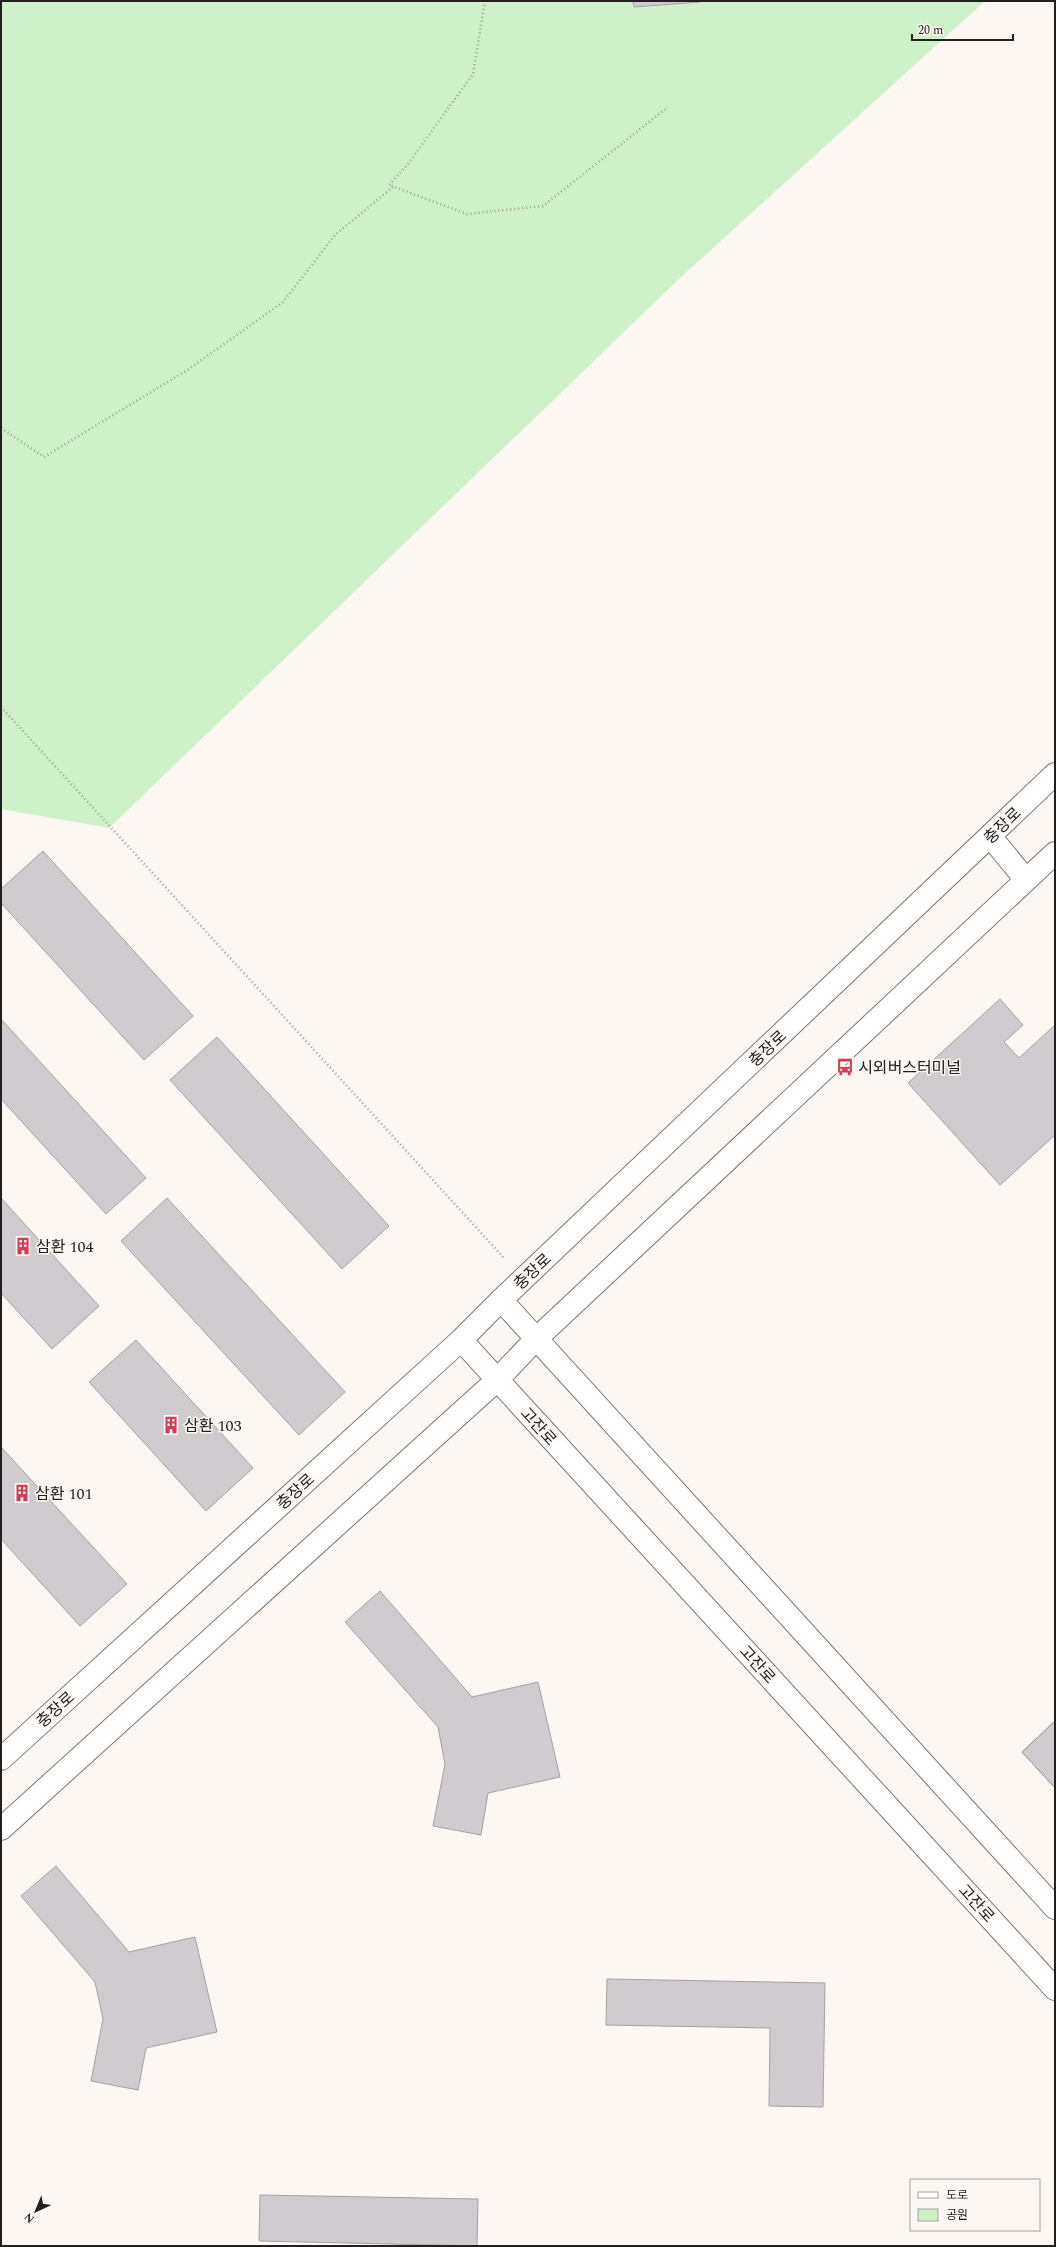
<svg xmlns="http://www.w3.org/2000/svg" width="1056" height="2247" viewBox="0 0 1056 2247" font-family="Spectral,'Noto Sans KR',serif">
  <rect width="100%" height="100%" fill="#fdf7f3"/>
  <!-- green -->
  <path fill="#cef1ca" d="M1,1H985L680,278L109,828L1,809Z"/>
  <!-- building -->
  <path fill="#d0cbcf" stroke="#a5a0a4" d="M633,1H700V2L634,7Z
    M43,851L193,1016L144,1060L1,903V889Z
    M1000,999L1023,1025L1004,1042L1019,1058L1055,1025V1135L1000,1185L908,1083Z
    M1,1019L146,1178L106,1214L1,1099Z
    M217,1037L389,1226L342,1269L170,1080Z
    M1,1198L99,1306L52,1349L1,1293Z
    M167,1198L345,1392L299,1435L121,1241Z
    M136,1340L253,1468L206,1511L89,1382Z
    M1,1447L127,1584L80,1626L1,1539Z
    M380,1591L472,1697L538,1682L560,1777L488,1793L481,1835L433,1826L445,1764L438,1727L345,1622Z
    M1055,1721V1788L1022,1752Z
    M1055,1721V1788L1022,1752Z
    M56,1866L129,1952L195,1937L217,2032L146,2048L138,2090L91,2081L103,2019L95,1982L21,1896Z
    M607,1979L825,1983L823,2107L769,2106L770,2028L606,2025Z
    M260,2195L478,2199L477,2246L259,2241Z"/>
  <g fill="none" stroke-linecap="round" stroke-linejoin="round">
    <!-- minor casing -->
    <g stroke="#7a7572" stroke-width="24">
      <path id="minor" d="M461,1340L1055,1989
        M1,1759L461,1340L501,1300L1055,1908
        M1,1829L497,1380L536,1339"/>
    </g>
    <!-- major casing -->
    <g stroke="#7a7572" stroke-width="24">
      <path id="major" d="M990,836L1026,880
        M501,1300L1055,774
        M536,1339L1055,853"/>
    </g>
    <!-- path -->
    <path stroke="#a19c99" stroke-width="2.5" stroke-dasharray="1 3" stroke-linecap="butt" d="M485,1L473,74L408,164L389,185L467,214L543,206L668,107
      M1,428L44,457L189,369L283,302L335,235L393,187
      M1,707L504,1258"/>
    <!-- minor -->
    <use href="#minor" stroke="#fff" stroke-width="22"/>
    <!-- major -->
    <use href="#major" stroke="#fff" stroke-width="22"/>
  </g>
  <!-- icons -->
  <defs>
    <g id="bus-bare" transform="scale(1.38)"><path d="M-5-6H5V4H4V6H2V4H-2V6H-4V4H-5ZM-3.5-4V0h7V-4ZM-3.5 1.2v1.5H-2V1.2ZM2 1.2v1.5H3.5V1.2Z" fill="#d03f53" stroke="#fdf7f3" stroke-width="2.5" paint-order="stroke"/></g>
    <g id="building-bare" transform="scale(1.38)"><path d="M-4-6H4V6H1V3H-1V6H-4ZM-2.5-4.3h1.7v1.8h-1.7ZM.8-4.3h1.7v1.8H.8ZM-2.5-1h1.7V.8h-1.7ZM.8-1h1.7V.8H.8Z" fill="#d03f53" stroke="#fdf7f3" stroke-width="2.5" paint-order="stroke"/></g>
  </defs>
  <g fill-rule="evenodd">
    <use href="#bus-bare" x="845" y="1067"/>
    <use href="#building-bare" x="23" y="1246"/>
    <use href="#building-bare" x="171" y="1425"/>
    <use href="#building-bare" x="22" y="1493"/>
  </g>
  <g text-anchor="middle" stroke-width="3" stroke-linejoin="round" paint-order="stroke">
    <!-- street labels -->
    <g font-size="16" fill="#22201e" stroke="#fdf7f3">
      <text transform="translate(1002 825) rotate(-44)" y="6">충장로</text>
      <text transform="translate(767 1048) rotate(-43)" y="6">충장로</text>
      <text transform="translate(532 1271) rotate(-43)" y="6">충장로</text>
      <text transform="translate(539 1426) rotate(48)" y="6">고잔로</text>
      <text transform="translate(295 1491) rotate(-42)" y="6">충장로</text>
      <text transform="translate(758 1664) rotate(48)" y="6">고잔로</text>
      <text transform="translate(55 1709) rotate(-42)" y="6">충장로</text>
      <text transform="translate(977 1903) rotate(48)" y="6">고잔로</text>
    </g>
    <!-- poi labels -->
    <g font-size="16" fill="#22201e" stroke="#fdf7f3" text-anchor="start">
      <text x="858" y="1073">시외버스터미널</text>
      <text x="36" y="1252">삼환 104</text>
      <text x="184" y="1431">삼환 103</text>
      <text x="35" y="1499">삼환 101</text>
    </g>
  </g>
  <!-- border -->
  <rect width="1056" height="2247" fill="none" stroke="#22201e" stroke-width="4"/>
  <!-- legend -->
  <rect x="910" y="2179" width="130" height="52" fill="#fdf7f3" stroke="#a5a19e"/>
  <rect x="918" y="2192" width="20" height="6" fill="#ffffff" stroke="#a5a19e"/>
  <text x="946" y="2199" font-size="12" fill="#22201e">도로</text>
  <rect x="918" y="2209" width="20" height="12" fill="#cef1ca" stroke="#a5a19e"/>
  <text x="946" y="2219" font-size="12" fill="#22201e">공원</text>
  <!-- north arrow -->
  <g transform="translate(36 2211) rotate(224)" stroke="#fdf7f3" stroke-width="3" paint-order="stroke">
  <path d="M0-3L7 15L0 10L-7 15Z" fill="#22201e"/>
  <text y="-6" font-size="11" font-weight="bold" text-anchor="middle" fill="#22201e">N</text>
  </g>
  <!-- scale -->
  <path d="M912 34v6h101v-6" fill="none" stroke="#22201e" stroke-width="2"/>
  <text x="918" y="34" font-size="12" fill="#22201e" stroke="#fdf7f3" stroke-width="3" paint-order="stroke">20 m</text>
</svg>
